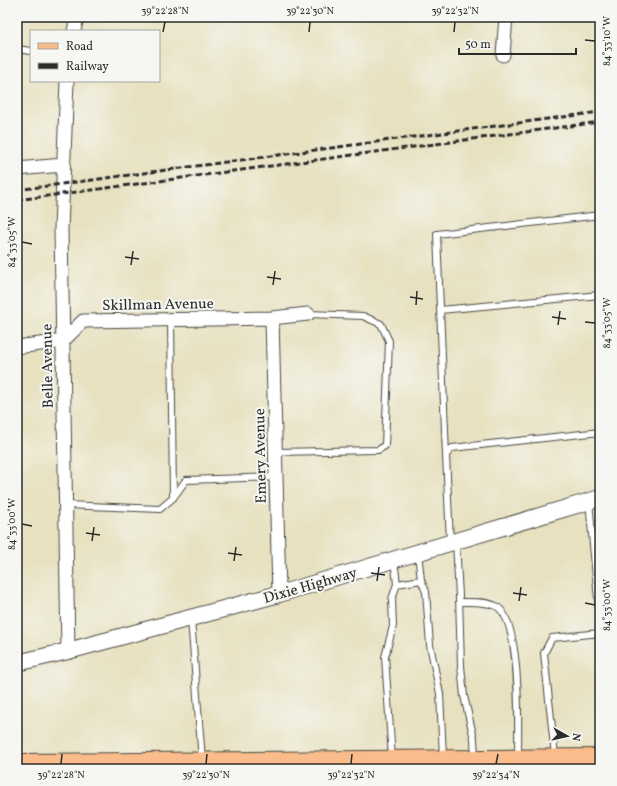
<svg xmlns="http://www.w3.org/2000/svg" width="617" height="786" viewBox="0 0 617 786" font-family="Vollkorn,serif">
  <rect width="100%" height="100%" fill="#f6f6f2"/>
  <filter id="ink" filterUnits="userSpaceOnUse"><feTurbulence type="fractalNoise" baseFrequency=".025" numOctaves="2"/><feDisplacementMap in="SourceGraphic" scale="8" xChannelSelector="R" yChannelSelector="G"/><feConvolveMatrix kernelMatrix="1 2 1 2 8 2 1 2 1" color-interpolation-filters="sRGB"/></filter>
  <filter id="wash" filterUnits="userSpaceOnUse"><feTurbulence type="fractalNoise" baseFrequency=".012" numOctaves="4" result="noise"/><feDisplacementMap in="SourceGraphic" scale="16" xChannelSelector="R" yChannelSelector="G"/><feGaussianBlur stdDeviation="0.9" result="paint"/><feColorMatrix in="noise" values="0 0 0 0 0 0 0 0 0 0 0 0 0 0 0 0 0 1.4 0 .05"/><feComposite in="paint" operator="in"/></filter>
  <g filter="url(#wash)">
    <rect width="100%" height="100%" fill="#e7e1bf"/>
  </g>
  <g filter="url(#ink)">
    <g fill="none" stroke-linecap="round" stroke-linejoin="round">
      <!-- service casing -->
      <g stroke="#474641" stroke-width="8">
        <path id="service" d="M598,17H600
          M17,49L31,51
          M440,310L600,295
          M171,320L173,498
          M276,452L378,450L385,446L389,341L381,324L363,316L308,314
          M446,455L437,234L600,215
          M589,501L600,621
          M66,505L160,509L173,498L186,480L276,477
          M450,541L446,455L452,448L600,432
          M456,542L459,596L461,666L464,696L474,739L475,757
          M418,553L421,580
          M394,560L397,584
          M459,602C470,602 486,601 496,606C522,619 518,729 518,756
          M191,619L202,760
          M555,756L544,653L552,638L600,633
          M392,758L385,657L393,626L392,599L397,584L421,580L426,592L430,645L440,694L443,757"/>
      </g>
      <!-- minor casing -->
      <g stroke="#474641" stroke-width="15">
        <path id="minor" d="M74,31L77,17
          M503,55L506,17
          M67,81L61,229L68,651
          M17,169L63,165
          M272,318L279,594
          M17,347L63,341L83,321L272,318L308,314"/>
      </g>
      <!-- tertiary casing -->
      <g stroke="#474641" stroke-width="18">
        <path id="tertiary" d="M17,663L68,651L279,594L600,498"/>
      </g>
      <!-- primary casing -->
      <g stroke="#474641" stroke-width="22">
        <path id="primary" d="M17,764L600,759"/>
      </g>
      <!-- service -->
      <use href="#service" stroke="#fff" stroke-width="6"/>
      <!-- minor -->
      <use href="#minor" stroke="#fff" stroke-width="13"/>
      <!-- tertiary -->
      <use href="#tertiary" stroke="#fff" stroke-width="16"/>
      <!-- primary -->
      <use href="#primary" stroke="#f9bc8a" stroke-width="20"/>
      <!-- rail -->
      <path stroke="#2b2b2b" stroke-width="3" stroke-dasharray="6 3" stroke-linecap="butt" d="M17,190L600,112
        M17,200L600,122"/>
    </g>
  </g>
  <!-- ticks -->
  <path fill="none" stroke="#2b2b2b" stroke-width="1.5" d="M163,32L165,22M309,32L310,22M454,32L455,22M585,40L595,41M22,242L32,244M125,257L139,259M131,265L133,251M267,277L281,279M273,285L275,271M410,297L423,299M416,305L417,291M552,317L566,319M585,322L595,323M558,325L560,311M22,524L32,526M86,533L100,535M92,541L94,527M228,553L242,555M234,561L236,547M371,573L385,575M377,581L379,567M513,593L527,595M519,601L521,587M585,603L595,605M61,764L62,754M206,764L207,754M351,764L352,754M496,764L498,754"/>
  <g text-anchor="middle" stroke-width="4" stroke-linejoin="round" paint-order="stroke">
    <!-- street labels -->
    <g font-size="15" fill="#2b2b2b" stroke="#f6f6f2">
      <text transform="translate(158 304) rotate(-1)" y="5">Skillman Avenue</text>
      <text transform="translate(47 366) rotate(-91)" y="5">Belle Avenue</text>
      <text transform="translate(260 456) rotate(-91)" y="5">Emery Avenue</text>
      <text transform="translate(310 585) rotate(-16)" y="5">Dixie Highway</text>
    </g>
  </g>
  <!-- margin -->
  <rect width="617" height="786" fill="none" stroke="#f6f6f2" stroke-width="44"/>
  <!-- legend -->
  <rect x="30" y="30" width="130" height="52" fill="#f6f6f2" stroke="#a5a5a2"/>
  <rect x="38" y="43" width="20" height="6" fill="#f9bc8a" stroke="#a5a5a2"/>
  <text x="66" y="50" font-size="12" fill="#2b2b2b">Road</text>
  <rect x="38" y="63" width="20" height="6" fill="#2b2b2b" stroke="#a5a5a2"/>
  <text x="66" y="70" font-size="12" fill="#2b2b2b">Railway</text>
  <!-- north arrow -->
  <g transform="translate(567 736) rotate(98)" stroke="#f6f6f2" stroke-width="3" paint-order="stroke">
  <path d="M0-3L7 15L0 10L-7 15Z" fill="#2b2b2b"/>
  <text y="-6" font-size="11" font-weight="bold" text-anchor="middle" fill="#2b2b2b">N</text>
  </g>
  <!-- scale -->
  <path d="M459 48v6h117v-6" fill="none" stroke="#2b2b2b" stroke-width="2"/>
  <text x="465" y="48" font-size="12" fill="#2b2b2b" stroke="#f6f6f2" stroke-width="3" paint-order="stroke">50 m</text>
  <rect x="22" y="22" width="573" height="742" fill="none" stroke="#2b2b2b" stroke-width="1.5"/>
  <g font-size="10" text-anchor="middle" fill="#2b2b2b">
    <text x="165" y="14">39°22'28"N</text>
    <text x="310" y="14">39°22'30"N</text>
    <text x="455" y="14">39°22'32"N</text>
    <text transform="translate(606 41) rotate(-90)" y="4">84°33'10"W</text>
    <text transform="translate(11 242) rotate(-90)" y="4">84°33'05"W</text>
    <text transform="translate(606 323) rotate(-90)" y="4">84°33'05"W</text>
    <text transform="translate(11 524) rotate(-90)" y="4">84°33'00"W</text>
    <text transform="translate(606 605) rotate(-90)" y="4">84°33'00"W</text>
    <text x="61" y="778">39°22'28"N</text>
    <text x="206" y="778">39°22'30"N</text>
    <text x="351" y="778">39°22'32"N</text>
    <text x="496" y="778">39°22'34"N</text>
  </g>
</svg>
